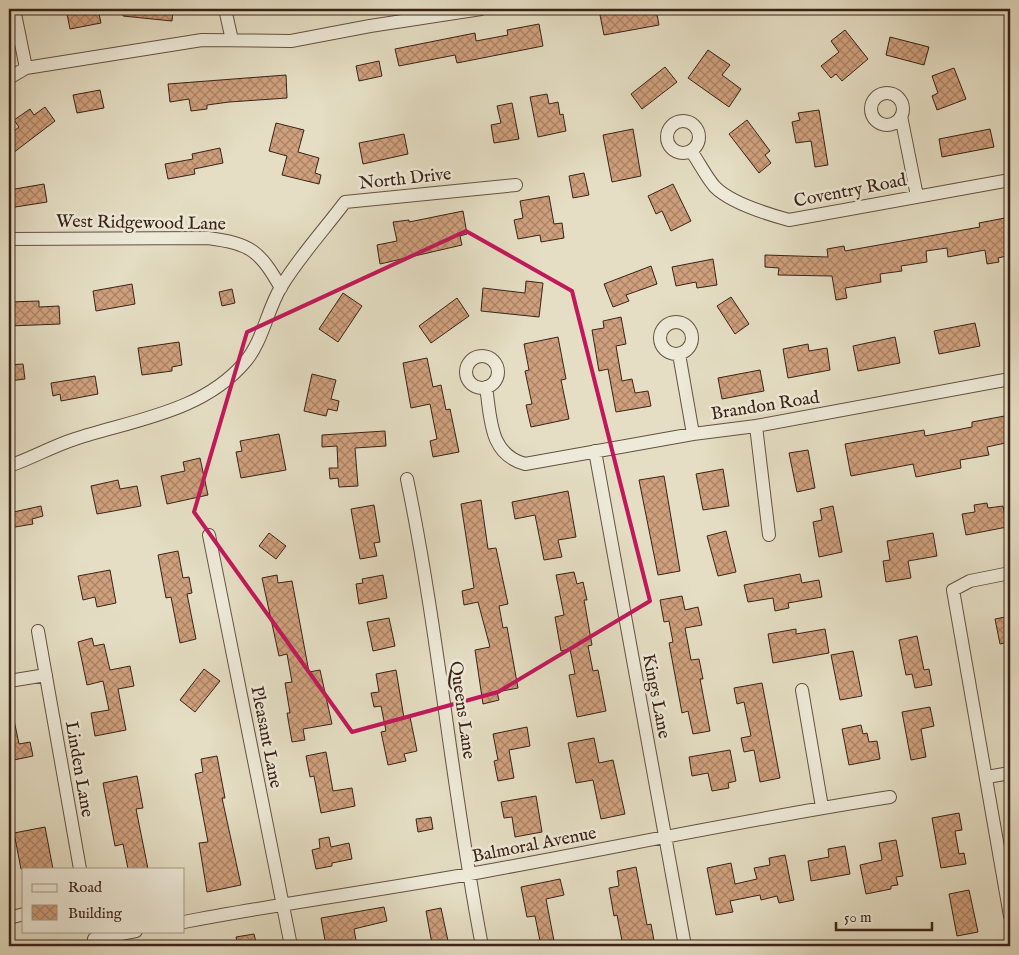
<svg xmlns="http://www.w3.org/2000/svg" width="1019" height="955" viewBox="0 0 1019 955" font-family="'IM FELL English',serif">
  <defs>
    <pattern id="building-cross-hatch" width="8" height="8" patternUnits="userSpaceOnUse" patternTransform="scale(1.25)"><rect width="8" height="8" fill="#cfa07d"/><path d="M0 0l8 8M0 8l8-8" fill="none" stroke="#a98265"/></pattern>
  </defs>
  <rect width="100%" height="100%" fill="#e5dec4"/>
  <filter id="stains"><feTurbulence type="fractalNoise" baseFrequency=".004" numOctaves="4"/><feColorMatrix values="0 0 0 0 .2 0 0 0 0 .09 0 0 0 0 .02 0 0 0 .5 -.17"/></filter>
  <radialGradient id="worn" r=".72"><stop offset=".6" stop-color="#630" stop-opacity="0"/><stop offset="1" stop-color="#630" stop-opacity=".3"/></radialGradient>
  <!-- building -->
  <path fill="url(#building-cross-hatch)" stroke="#3a2217" d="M66,9H98L101,23L70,29Z
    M123,9H173L172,21L123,16Z
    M629,9H656L659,25L604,35L600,15Z
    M539,24L543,46L457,63L455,55L399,66L395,49L475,33L476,41L508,35L507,30Z
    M845,30L868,59L842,81L836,74L831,78L821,66L839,52L831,41Z
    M890,37L929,47L924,65L886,55Z
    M708,50L730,65L722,75L741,89L729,107L688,78Z
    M379,61L382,76L359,81L356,66Z
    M665,67L677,82L642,109L631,94Z
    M954,68L966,99L937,110L932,96L938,93L932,76Z
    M286,75L287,98L229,102L207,105V109L191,111L189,99L170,102L168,84Z
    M100,90L104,108L77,113L73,95Z
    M547,94L549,104L558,102L560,115L563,114L566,131L538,137L530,97Z
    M512,103L519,139L494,143L491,125L501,123L497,106Z
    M45,107L55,121L9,156V135L19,127L14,120L30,109L34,115Z
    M819,110L828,165L815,167L811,141L796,143L792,122L800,120L798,113Z
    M747,120L770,151L765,155L771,163L759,173L729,134Z
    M276,123L304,130L298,152L319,158L315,173L321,175L319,184L282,175L287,156L269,151Z
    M633,129L641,176L612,182L603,135Z
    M990,129L994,147L942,157L939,139Z
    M404,134L408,154L363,164L359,143Z
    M220,148L223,163L194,169L195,174L168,179L165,164L193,159L192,154Z
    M584,173L589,195L573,198L569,176Z
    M44,184L47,202L9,208V190Z
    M673,184L691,221L671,231L662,211L656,214L648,196Z
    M549,196L554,224L562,223L564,238L541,242L540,235L518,239L514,220L523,218L520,201Z
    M463,211L467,234L460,236L462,245L380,264L377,245L397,241L393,222L409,220V222Z
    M1010,217V255L998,258L999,262L987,264L985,250L948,257L947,248L926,251L927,262L901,266L902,271L880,274L881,282L845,288L847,298L836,300L832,276L778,275L779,268L765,267V255L828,257L827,249L844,246L845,251L980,227L979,223Z
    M713,259L717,285L697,288L696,282L676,286L672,267Z
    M651,266L657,284L626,295L629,301L613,307L604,284Z
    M526,281L543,283L539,317L481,311L483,288L525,293Z
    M132,284L135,304L96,311L93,291Z
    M232,289L235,303L222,306L219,292Z
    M343,293L362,306L338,342L319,329Z
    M731,297L749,324L735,334L717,306Z
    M457,298L469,316L431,343L419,326Z
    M39,301V307L59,306L60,324L9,326V302Z
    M621,317L626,344L616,346L622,381L632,379L635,393L648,391L651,406L616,412L608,369L599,371L592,330L604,328L603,321Z
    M975,323L980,346L939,354L934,331Z
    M558,337L566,379L561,380L569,419L531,427L526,405L532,404L525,371L529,370L524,344Z
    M895,337L900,363L858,371L853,346Z
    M179,342L182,365L172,367V371L142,375L138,348Z
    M808,344L809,351L827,348L830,370L788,378L783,349Z
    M427,358L433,387L441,385L446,410L450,409L459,452L433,457L430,441L437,439L430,404L411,408L403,363Z
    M23,364L25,379L9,381V365Z
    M760,370L764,391L722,399L718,378Z
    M312,374L336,380L331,399L339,401L337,411L328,409L326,416L304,411Z
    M95,376L98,394L61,401L60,394L53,396L51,383Z
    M1010,415V442L987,447L989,455L960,460L961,468L916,477L913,464L851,476L845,444L924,430L925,436L972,427V422Z
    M385,431L386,446L355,448L358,486L339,487L338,478L330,479L329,468H338L337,446L322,447V435Z
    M279,434L286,470L241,478L236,452L242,451L240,441Z
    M808,450L815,488L797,492L789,453Z
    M200,458L208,495L167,504L161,476L185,471L183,462Z
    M723,469L729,506L703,510L696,474Z
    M664,476L680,571L658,575L639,480Z
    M118,480L120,489L137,486L141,506L97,514L91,486Z
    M568,491L576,537L558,540L562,557L544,560L535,515L515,519L512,502Z
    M481,500L488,549L496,548L508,604L499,606L503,628L507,627L518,688L497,692L499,700L483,704L475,650L490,647L478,602L464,605L462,591L474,588L461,504Z
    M987,503L988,508L1003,506L1007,527L966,535L962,514L975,512L974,505Z
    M374,505L380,542L374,543L377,556L360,559L351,509Z
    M41,506L43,516L32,519L33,524L9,528V513Z
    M833,506L842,552L819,557L813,522L822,520L820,509Z
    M726,531L736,572L718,576L707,536Z
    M269,533L286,546L276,559L259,546Z
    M933,533L937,556L908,561L911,578L886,582L883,561L890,560L887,541Z
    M178,551L183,578L189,577L192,593L187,594L196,639L180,643L171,597L166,598L158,555Z
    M110,570L116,603L97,607L95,597L83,600L78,576Z
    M574,572L577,584L583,582L587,600H584L592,645L588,646L593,671L598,670L606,711L577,717L569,675L575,674L570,649L561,651L555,617L564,615L556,575Z
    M800,574L802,583L819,580L822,597L788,603L789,608L775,611L773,598L748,602L744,585Z
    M277,575L278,583L292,581L309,672L320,670L332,724L303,729L305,740L292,742L287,713H290L285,683L292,682L287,654L279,656L262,578Z
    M383,575L387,598L359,604L356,584L363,583L362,579Z
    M682,596L685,610L698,607L702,625L685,628L691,660L699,659L703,679H700L710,731L693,734L688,711L682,713L669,643L673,642L669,621L664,622L660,600Z
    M1010,616V642L1000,644L995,619Z
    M389,618L395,646L373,651L367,622Z
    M796,629V634L825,629L829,653L773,663L768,634Z
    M917,636L924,670L929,669L932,685L915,688L912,674L906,675L899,640Z
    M92,638L94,646L104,644L110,670L130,666L134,686L118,689L126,730L95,736L91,713L109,710L103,681L87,685L78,642Z
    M853,651L862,696L840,700L831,655Z
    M204,669L220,681L195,712L180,700Z
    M396,670L404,718L410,717L417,751L404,754L406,761L388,765L381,732L386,731L381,706L374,707L371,693L379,692L376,674Z
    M762,683L780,778L760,782L754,750L744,752L741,738L751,736L744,702L737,704L734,688Z
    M930,707L934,726L921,729L926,757L911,760L902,712Z
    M9,720H14L19,744L30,742L33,756L9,761Z
    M861,725L863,734L867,733L869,742L877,741L880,759L849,765L842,729Z
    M527,727L530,746L509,750L514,778L498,781L494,761L498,760L493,734Z
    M594,738L599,763L613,760L625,814L601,819L593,780L576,783L568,743Z
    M730,750L736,781L728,783L729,788L712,791L708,773L692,776L689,757Z
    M326,752L333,791L352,788L355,806L321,813L314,776L310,777L306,756Z
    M217,756L225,798H222L241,885L207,892L199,843L208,842L195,774L203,772L201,759Z
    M137,776L143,808L136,809L148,869H128L123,844L115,846L103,783Z
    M536,796L542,832L515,837L512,817L504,818L501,802Z
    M959,813L962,830L955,831L959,854L964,853L966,864L941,868L932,818Z
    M431,817L433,829L418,832L416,819Z
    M45,827L53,869H21L14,833Z
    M329,837L331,847L349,843L352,859L332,863V866L316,869L312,850L320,848L319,839Z
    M896,840L903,876L896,877L898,885L891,886V889L866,894L860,865L882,860L879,843Z
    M845,846L850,874L811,881L808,861L829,857L828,849Z
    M785,855L794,900L779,903L777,896L761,900L760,895L730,901L733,912L716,915L707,868L731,863L735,884L757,879L754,868L770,865L769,858Z
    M636,867L647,925L651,924L655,946H623L617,915L614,916L609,888L619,886L617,871Z
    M560,879L564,895L546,899L555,946H541L535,916L527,917L521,887Z
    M969,890L978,932L957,936L949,894Z
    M384,907L387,921L354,929L357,946H326L321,918Z
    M441,908L448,941L432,944L426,911Z
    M254,934L257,946H238L236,937Z"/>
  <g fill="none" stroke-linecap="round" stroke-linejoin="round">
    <!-- street casing -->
    <g stroke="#655142" stroke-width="14">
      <path id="street" d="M14,9L26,68
        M225,9L232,40
        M9,78L26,68L202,40L291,41L370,26L481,9
        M871 109a16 16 0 1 1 32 0a16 16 0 1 1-32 0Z
        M901,116L917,196
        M667 137a16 16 0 1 1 32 0a16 16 0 1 1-32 0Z
        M691,151C699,162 706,177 715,187C731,203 767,214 789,220L1010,180
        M9,239L208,238C251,244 259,250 281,288
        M660 338a16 16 0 1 1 32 0a16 16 0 1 1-32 0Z
        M679,354L693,434
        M466 372a16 16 0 1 1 32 0a16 16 0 1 1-32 0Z
        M486,387C491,419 489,454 525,464L693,434L756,426L1010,379
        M756,426L769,535
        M595,451L685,946
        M9,466C32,458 53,446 75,439C133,420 203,412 245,362C263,341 267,310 281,287C299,257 324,230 345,202L516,185
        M407,479C439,634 452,791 482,946
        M209,535L291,946
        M1010,573L970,581L953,590L1010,916
        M38,631L80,869
        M9,681L46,675
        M802,690L822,807
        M987,777L1010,773
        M9,918L24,914
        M184,922C283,903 382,890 481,872C618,847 753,818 890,797
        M94,939L136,931"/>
    </g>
    <!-- street -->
    <use href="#street" stroke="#eeead9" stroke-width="12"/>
  </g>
  <!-- marked area -->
  <path fill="none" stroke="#c2185b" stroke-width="4" stroke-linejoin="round" d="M466,231L572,291L650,601L498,692L352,732L194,512L247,332Z"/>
  <g text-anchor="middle" stroke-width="5" stroke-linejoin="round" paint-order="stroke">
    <!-- street labels -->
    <g font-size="18" fill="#3a2217" stroke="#eeead9">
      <text transform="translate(405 178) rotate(-6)" y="6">North Drive</text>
      <text transform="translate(850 190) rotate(-11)" y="6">Coventry Road</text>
      <text transform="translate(141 222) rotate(1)" y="6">West Ridgewood Lane</text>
      <text transform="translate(765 405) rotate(-9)" y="6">Brandon Road</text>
      <text transform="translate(657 696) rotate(79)" y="6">Kings Lane</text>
      <text transform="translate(463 710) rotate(82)" y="6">Queens Lane</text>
      <text transform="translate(267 737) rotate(79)" y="6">Pleasant Lane</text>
      <text transform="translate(80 769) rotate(80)" y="6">Linden Lane</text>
      <text transform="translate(534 844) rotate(-11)" y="6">Balmoral Avenue</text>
    </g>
  </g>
  <!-- margin -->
  <rect width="1019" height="955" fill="none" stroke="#e5dec4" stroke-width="30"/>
  <rect x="10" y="10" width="999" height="935" fill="none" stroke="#3a2217" stroke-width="2.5"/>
  <rect x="15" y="15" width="989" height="925" fill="none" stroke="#3a2217"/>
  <!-- legend -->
  <rect x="22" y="868" width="162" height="65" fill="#eeead9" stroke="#a69a8b"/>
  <rect x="32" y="884" width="25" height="8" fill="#eeead9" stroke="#a69a8b"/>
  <text x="68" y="892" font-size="15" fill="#3a2217">Road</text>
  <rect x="32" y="905" width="25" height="15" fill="url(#building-cross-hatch)" stroke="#a69a8b"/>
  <text x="68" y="918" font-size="15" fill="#3a2217">Building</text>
  <!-- scale -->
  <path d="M836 922v8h96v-8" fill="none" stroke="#3a2217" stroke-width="2.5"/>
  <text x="844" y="922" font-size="15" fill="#3a2217" stroke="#eeead9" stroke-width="4" paint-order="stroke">50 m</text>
  <rect width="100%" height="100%" filter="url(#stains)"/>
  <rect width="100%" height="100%" fill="url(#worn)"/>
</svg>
